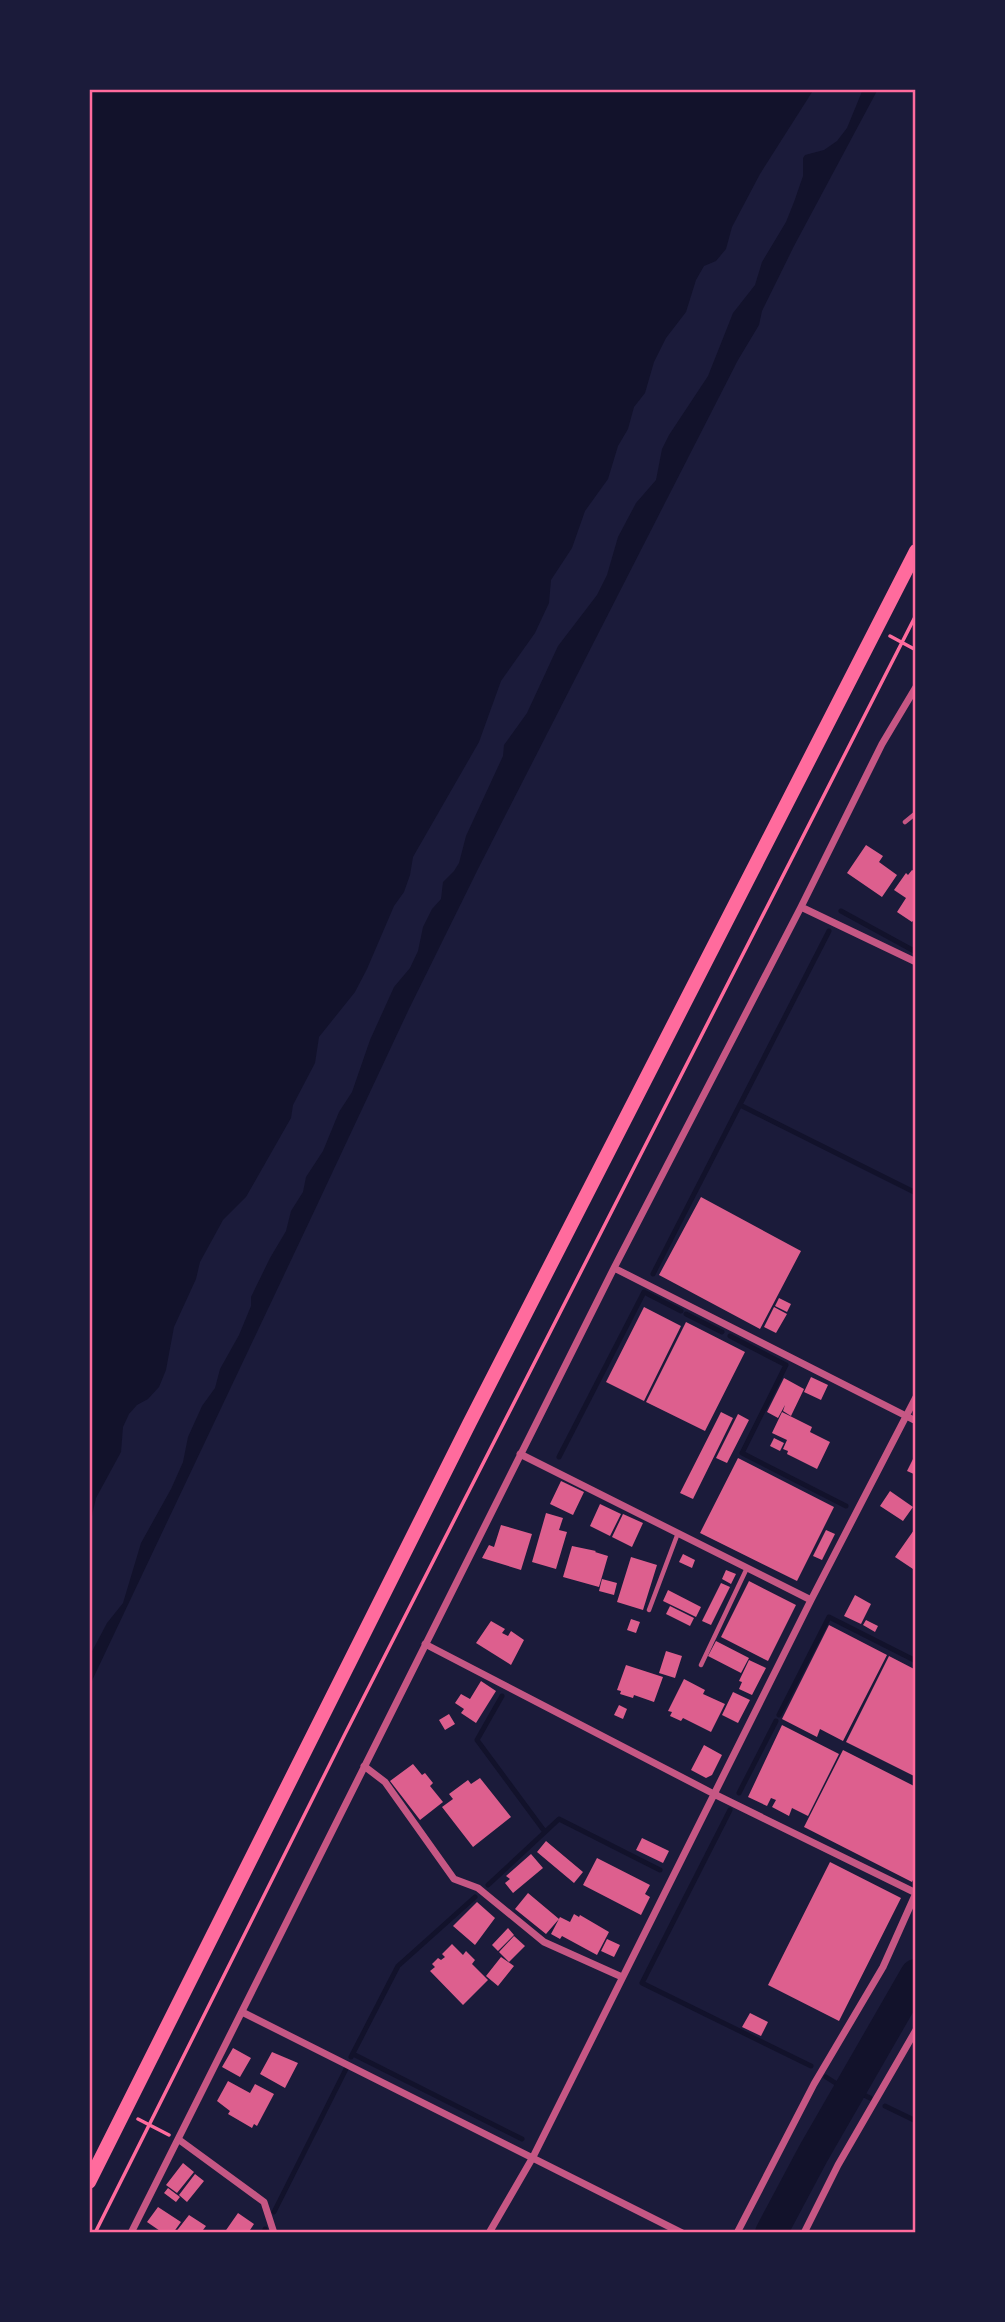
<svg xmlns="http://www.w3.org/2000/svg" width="1005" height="2322" viewBox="0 0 1005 2322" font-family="'Fira Sans',sans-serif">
  <rect width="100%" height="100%" fill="#1b1b3a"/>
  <!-- water -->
  <path fill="#12122b" d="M89,89H814L760,174L732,227L726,249L716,261L704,266L696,280L686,312L666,338L654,362L645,393L634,407L628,429L618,446L608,479L585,511L572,548L551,580L549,603L535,633L501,681L479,742L413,857L410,875L404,892L394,906L367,969L355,992L319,1037L315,1063L293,1105L291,1118L283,1132L246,1197L223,1220L200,1262L196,1279L174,1327L166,1370L159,1387L148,1399L137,1405L129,1414L123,1427L121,1452L96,1498L89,1529Z
    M863,89H878L794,246L762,311L759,325L738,360L478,869L408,1011L311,1218L89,1687V1657L107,1623L123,1603L141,1543L171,1489L183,1462L188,1437L202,1406L215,1388L220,1369L239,1335L251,1306V1297L270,1258L286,1231L291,1211L303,1192L306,1177L323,1151L339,1112L352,1092L370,1040L394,987L410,968L418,951L423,927L432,909L441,899L443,882L454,871L459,863L466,836L503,756L504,745L527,713L558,646L597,595L607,575L618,537L636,503L656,480L662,449L669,435L708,376L733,313L755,285L762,262L786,222L794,202L803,176V158L805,155L824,150L837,141L847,128Z"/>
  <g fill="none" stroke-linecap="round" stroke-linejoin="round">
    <!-- stream -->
    <path stroke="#12122b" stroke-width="5" d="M841,911L916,952
      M740,1105L916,1193
      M653,1274L829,931
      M686,1314L722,1332
      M730,1336L786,1365L742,1453L846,1506
      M559,1457L644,1292L681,1311
      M502,1696L477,1740L545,1832
      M779,1715L829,1617L916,1661
      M739,1793L776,1721
      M730,1810L642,1983L811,2066
      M488,1885L559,1819L660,1870
      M353,2054L522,2139
      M351,2057L398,1966L475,1897
      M826,2077L848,2091
      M850,2088L870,2098
      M885,2106L916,2121
      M274,2212L346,2069
      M264,2233L265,2229"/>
    <!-- river -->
    <path stroke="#12122b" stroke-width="32" d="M771,2233L813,2154L916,1975"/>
  </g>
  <!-- building -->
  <path fill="#dd5f8e" d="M866,845L883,856L879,862L897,875L882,897L847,873Z
    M912,870L916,872V917L912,922L897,912L906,898L894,890L906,873L908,875Z
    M701,1197L801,1251L760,1329L659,1275Z
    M779,1298L791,1304L787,1312L775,1306Z
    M644,1307L681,1326L644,1401L606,1382Z
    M774,1307L787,1314L776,1333L764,1327Z
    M686,1322L745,1352L705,1431L646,1402Z
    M811,1377L828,1385L821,1400L804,1392Z
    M784,1378L804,1389L791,1416L783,1411L785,1405L778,1418L767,1412Z
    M721,1412L733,1418L693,1499L680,1493Z
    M782,1412L812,1427L810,1432L830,1442L817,1469L787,1454L788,1451L783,1449L787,1440L772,1433Z
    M738,1414L749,1420L727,1463L716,1458Z
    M774,1438L784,1443L780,1451L770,1446Z
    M916,1453V1475L907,1471Z
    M738,1458L834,1507L797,1581L700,1533Z
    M561,1481L584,1492L573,1515L550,1504Z
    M890,1491L913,1507L903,1521L880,1506Z
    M600,1504L621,1514L610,1536L590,1526Z
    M546,1513L563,1518L559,1530L567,1532L556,1569L532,1562Z
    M623,1514L643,1523L632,1547L612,1537Z
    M501,1525L532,1534L521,1570L482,1558L489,1545L494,1547Z
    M826,1530L835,1534L822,1560L813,1556Z
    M914,1530L916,1531V1571L895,1557Z
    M572,1546L596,1551L595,1552L608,1556L599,1587L563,1577Z
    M683,1554L695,1560L692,1568L679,1562Z
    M631,1557L657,1565L643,1610L617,1602Z
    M726,1570L736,1574L731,1584L722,1579Z
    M602,1579L617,1583L614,1595L599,1591Z
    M749,1581L796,1605L768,1661L721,1637Z
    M721,1583L730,1587L711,1625L702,1621Z
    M668,1590L701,1607L696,1617L663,1601Z
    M855,1595L871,1604L861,1624L844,1616Z
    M670,1606L694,1618L690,1626L666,1614Z
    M631,1619L640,1622L636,1633L627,1630Z
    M866,1620L878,1626L875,1632L863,1625Z
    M491,1621L505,1629L502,1633L508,1636L511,1631L524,1640L511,1665L476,1643Z
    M829,1625L887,1655L843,1741L820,1729L817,1737L782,1719Z
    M716,1641L749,1658L741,1673L708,1656Z
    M666,1651L682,1656L675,1678L659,1673Z
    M889,1656L916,1670V1777L846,1742Z
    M749,1660L766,1668L752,1695L739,1689L742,1682L739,1681Z
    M626,1665L663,1677L654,1702L634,1695L633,1698L620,1694L621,1691L617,1690Z
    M684,1679L705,1690L703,1694L725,1704L711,1732L683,1718L681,1721L670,1716L672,1712L668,1711Z
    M481,1681L496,1691L476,1723L461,1713L464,1709L455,1703L461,1694L470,1699Z
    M733,1692L750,1700L738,1723L722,1715Z
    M619,1705L627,1709L623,1719L614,1715Z
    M449,1714L455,1724L445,1730L439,1720Z
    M782,1725L839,1754L808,1816L792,1808L789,1816L772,1807L776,1800L771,1798L767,1806L748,1797Z
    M704,1745L722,1755L712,1775L706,1778L691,1770Z
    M843,1750L916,1787V1874L912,1882L804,1827Z
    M413,1764L422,1775L425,1773L433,1783L430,1786L443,1802L420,1820L390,1781Z
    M480,1778L511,1817L473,1847L442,1807L453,1799L449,1794L468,1780L471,1784Z
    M642,1838L669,1851L663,1863L636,1850Z
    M546,1841L583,1872L574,1883L537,1852Z
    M531,1854L543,1868L513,1893L505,1883L510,1879L506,1876Z
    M597,1858L650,1885L645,1894L650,1897L641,1915L583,1885Z
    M830,1862L901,1898L839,2021L768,1985Z
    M528,1893L559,1919L546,1934L515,1909Z
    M477,1902L495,1918L475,1945L453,1926Z
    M574,1914L579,1917L580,1915L609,1932L597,1955L562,1936L560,1939L551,1934L560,1917L570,1922Z
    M508,1928L514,1935L498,1951L492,1945Z
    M514,1936L525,1946L509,1962L499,1952Z
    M607,1939L620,1945L614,1957L601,1951Z
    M452,1944L463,1955L466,1951L475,1960L472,1964L488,1980L463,2005L430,1971L435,1967L432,1964L438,1958L441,1960L445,1957L442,1954Z
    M501,1957L514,1966L498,1986L486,1976Z
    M750,2013L768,2022L761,2036L742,2027Z
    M233,2048L251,2058L240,2077L222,2067Z
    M272,2052L298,2063L285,2088L260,2074Z
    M228,2081L250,2093L255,2084L274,2094L257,2126L254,2124L252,2128L228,2114L230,2111L217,2101Z
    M183,2163L194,2172L177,2193L166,2185Z
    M195,2174L204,2181L187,2202L179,2195Z
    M168,2188L180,2197L176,2202L164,2193Z
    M158,2207L181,2222L173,2233H163L147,2222Z
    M238,2213L254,2224L248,2233H224Z
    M189,2215L206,2226L203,2230L206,2233H175Z"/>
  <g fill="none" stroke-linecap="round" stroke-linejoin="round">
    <!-- path -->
    <path stroke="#ff6b9d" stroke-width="3.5" d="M890,636L916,650
      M138,2119L169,2135
      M95,2233L345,1734L916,615"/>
    <!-- service -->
    <path stroke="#c65784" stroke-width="4.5" d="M905,822L916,813
      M649,1610L678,1533
      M701,1665L747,1568"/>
    <!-- minor -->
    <path stroke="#c65784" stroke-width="7" d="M801,907L916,962
      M614,1268L916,1421
      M520,1454L811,1600
      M425,1644L714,1794L916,1893
      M364,1766L385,1782L454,1879L478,1888L544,1942L622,1977
      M242,2012L682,2233
      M178,2139L264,2202L274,2233
      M131,2233L614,1268L801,907L882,744L916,687
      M489,2233L533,2157L811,1600L916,1397
      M737,2233L814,2084L883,1967L916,1893
      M804,2233L838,2165L916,2030"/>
    <!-- primary -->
    <path stroke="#ff6b9d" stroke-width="14" d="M89,2182L469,1424L916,551"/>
  </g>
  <!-- border -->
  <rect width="1005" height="2322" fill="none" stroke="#1b1b3a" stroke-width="182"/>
  <rect x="91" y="91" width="823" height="2140" fill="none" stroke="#ff6b9d" stroke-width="2.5"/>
</svg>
